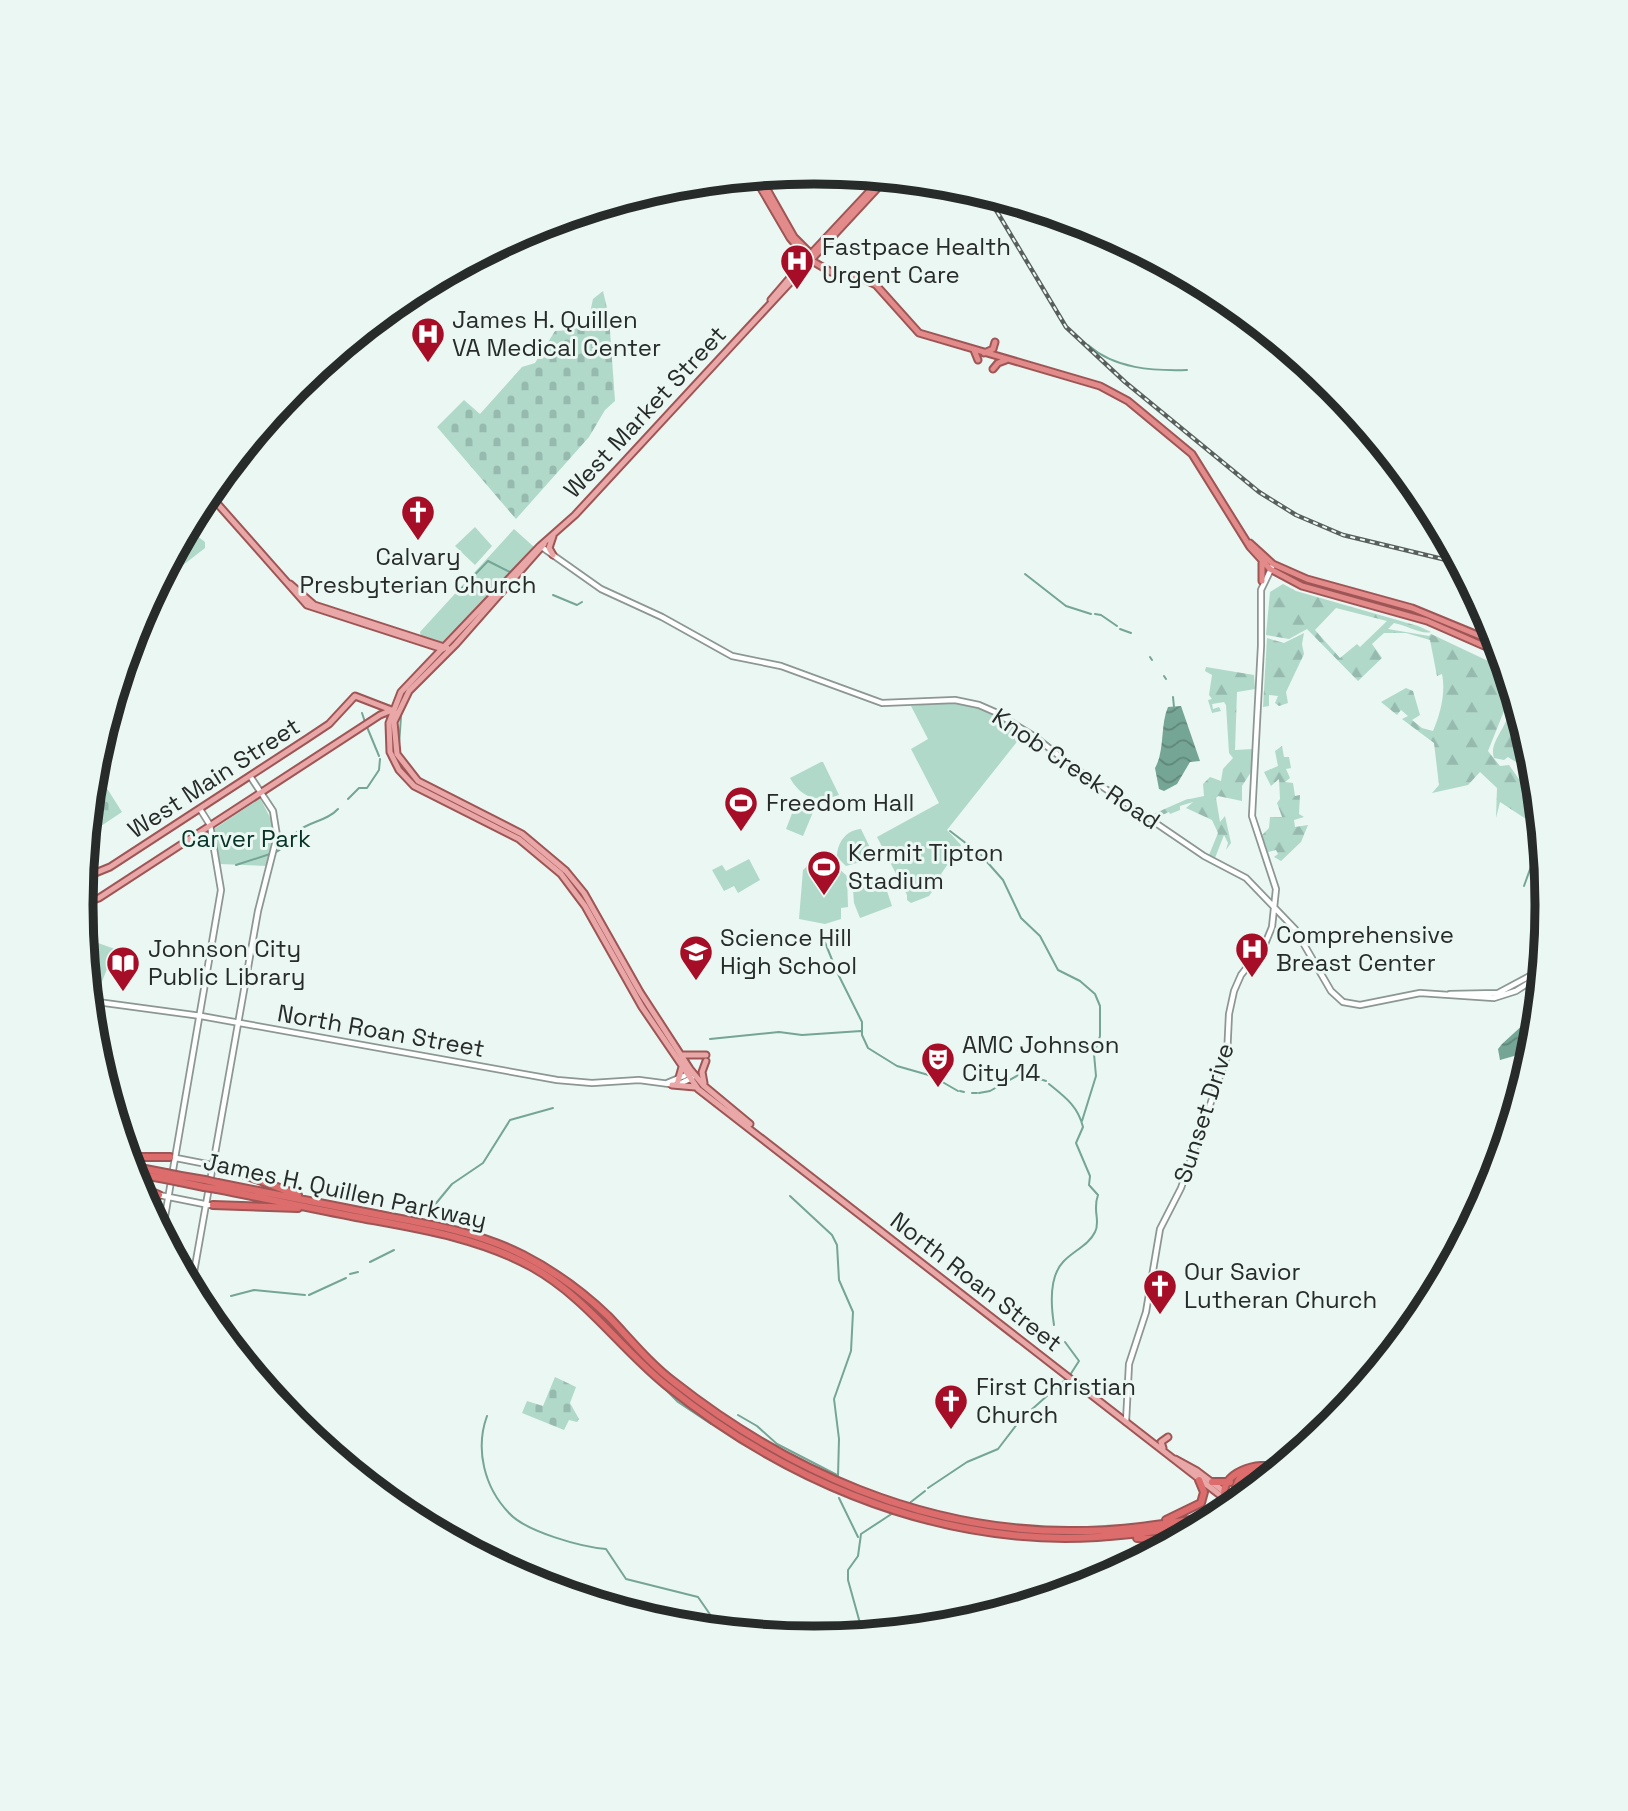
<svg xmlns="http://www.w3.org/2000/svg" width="1628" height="1811" viewBox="0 0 1628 1811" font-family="'Space Grotesk',sans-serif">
  <defs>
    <pattern id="forest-firs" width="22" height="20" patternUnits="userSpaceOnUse" patternTransform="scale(1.75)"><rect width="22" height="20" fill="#b0d9ca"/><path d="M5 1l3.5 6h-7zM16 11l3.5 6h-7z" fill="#97baae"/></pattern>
    <pattern id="cemetery-stones" width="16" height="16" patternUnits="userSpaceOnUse" patternTransform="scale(1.75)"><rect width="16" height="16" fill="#b0d9ca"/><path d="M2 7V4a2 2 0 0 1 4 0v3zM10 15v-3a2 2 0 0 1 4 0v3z" fill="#97baae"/></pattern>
    <pattern id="water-waves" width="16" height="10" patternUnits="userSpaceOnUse" patternTransform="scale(1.75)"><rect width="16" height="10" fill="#75a594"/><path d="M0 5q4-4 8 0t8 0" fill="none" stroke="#608779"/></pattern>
  </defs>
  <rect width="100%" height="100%" fill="#ebf7f2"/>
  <!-- forest -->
  <path fill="url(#forest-firs)" fill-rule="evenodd" d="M1283,584L1296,591L1418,626L1431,632C1422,635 1406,625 1394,623L1388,629L1429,636L1431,634L1505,669L1533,761L1529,768L1527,763L1522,766L1508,757L1504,760L1494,758C1488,742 1509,726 1509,709L1504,711L1488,751L1500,766L1509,765L1521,782L1536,791L1537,801L1526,819L1500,802L1496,818L1497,788L1480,772L1468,785L1432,793L1439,785L1434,743L1402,719L1408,716L1401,710L1397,715L1381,702L1406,688L1413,691L1420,715L1412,720L1422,728L1433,731C1440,715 1446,693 1442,674L1437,676L1430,640L1406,633H1384L1372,644L1382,658L1358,681L1307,629L1289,639L1266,635L1270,592ZM1336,608L1387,621L1360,647L1357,644L1340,658L1315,630Z
    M1304,633L1302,644L1304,654L1286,692L1288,703L1279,706L1275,703L1278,696L1269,695V706L1263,707L1267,638L1284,643Z
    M1206,667L1254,675L1255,689L1237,692L1235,750L1253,749L1251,772L1242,786V801L1218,796L1216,798L1220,822L1225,816L1231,843L1226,850L1228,843L1224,835L1215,858L1209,855L1218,833L1212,820L1186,808L1193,802L1180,806V810L1170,814L1169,812L1160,816L1151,815L1185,800L1204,796L1203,784L1210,777L1221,781L1223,769L1233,758L1229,753L1226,705L1224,702L1212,704L1213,709L1219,707L1221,711L1212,713L1208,700L1212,699L1209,695L1212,675L1205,671Z
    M1282,746L1284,757H1289L1291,768L1286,769L1290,778L1285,782L1293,783L1295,796L1300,795L1299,814L1304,817L1294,820L1295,827L1308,825L1301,842L1281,861L1274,857L1278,854L1276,850L1268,852L1262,835L1269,828L1270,817H1282L1277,803L1280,799L1279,779L1271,786L1264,772L1278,766L1275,751Z"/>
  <!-- cemetery -->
  <path fill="url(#cemetery-stones)" d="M603,291L609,317L615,401L605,410L589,437L516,519L437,427L464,400L480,414L522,367L535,363L555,331L573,330L588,322L593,299Z
    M94,768L122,812L92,832L88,827Z
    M555,1377L576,1387L570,1403L579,1419L577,1422L569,1420L564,1430L522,1413L527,1401L543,1406Z"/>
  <!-- park -->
  <path fill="#b0d9ca" d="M475,527L492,546L475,565L455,546Z
    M188,529L205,542V548L178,569L169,563Z
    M514,529L534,547L444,643L421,636L420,632Z
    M947,702L979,707L1024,733L947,830L961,845L941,874L943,876L929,896L911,903L907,900V895L877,837L939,803L911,749L928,739L911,706Z
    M821,762H823L839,795C818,803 801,798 790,778Z
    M260,798L274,825L267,866L220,864L214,829Z
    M798,798L816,805L803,836L786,829Z
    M861,829L875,858L846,866L837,857C837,843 846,830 861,829Z
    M826,857L847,876L848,907L841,908V919L825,924L799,919L803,870L816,858Z
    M749,859L760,880L738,893L734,886L724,891L712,870L722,865L726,871Z
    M875,875L882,876L892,906L860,918L854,903L853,889L867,877Z
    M98,943L115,949L99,989L88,986L87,972Z"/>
  <!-- water -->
  <path fill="url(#water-waves)" d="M1181,706L1200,761L1190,762L1177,784L1164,791L1159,789L1155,768C1165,751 1160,725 1168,707Z
    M1537,1012L1535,1036L1514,1056L1500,1060L1498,1049L1502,1044Z"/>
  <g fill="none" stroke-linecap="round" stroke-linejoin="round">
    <!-- stream -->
    <path stroke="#75a594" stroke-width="2" d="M1088,345C1115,369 1153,371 1187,370
      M1025,574L1066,606L1091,614
      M460,590L488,561L510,572
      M553,595L577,605L582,602
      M1095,614L1101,615L1117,626
      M1120,629L1131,633
      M1150,657L1152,660
      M1164,676L1166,679
      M1173,697L1174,707
      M362,713L365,722
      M367,727L379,756
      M399,745L401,716
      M348,799L359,788H367L379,770L380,759
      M950,831L980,854L1003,880L1021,918L1040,936L1058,970L1080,981L1095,994L1100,1006V1036L1094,1054L1096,1076L1082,1121
      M276,852C287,847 288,839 297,832C309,821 326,822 338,809
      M236,865L270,854
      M1524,886L1541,839
      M820,930L837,972L862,1022V1035L868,1048L897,1066L932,1076L958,1091
      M84,938L92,926
      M710,1039L779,1032L802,1035L861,1031
      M1049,1084C1065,1097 1078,1106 1083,1127L1076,1143L1090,1176L1089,1185L1098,1195C1092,1211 1101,1221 1095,1232C1089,1245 1073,1251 1063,1262C1049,1277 1051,1306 1054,1325
      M960,1091L964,1092
      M972,1093H977
      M979,1093L990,1091L1022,1073L1046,1081
      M790,1196L832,1235L837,1245L839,1280L853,1312L851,1351L834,1399L839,1439L838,1476
      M433,1207L452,1184L483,1163L510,1120L553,1108
      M370,1262L394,1250
      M350,1274L358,1272
      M309,1295L346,1278
      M231,1296L254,1290L305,1295
      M206,1316L208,1308L213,1305
      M1065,1342L1079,1361L1070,1375
      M660,1384L678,1402L711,1424
      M738,1415L757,1426L777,1444L837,1475
      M487,1416C475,1449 484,1487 509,1513C526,1532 582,1547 606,1549L626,1579L698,1597L716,1623L726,1630
      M928,1488L967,1462L998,1449L1021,1419L1066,1379
      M839,1498L858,1537
      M907,1505L925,1491
      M863,1634L848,1580V1570L858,1556L861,1534L893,1513"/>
    <!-- secondary casing -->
    <g stroke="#8c9793" stroke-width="8">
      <path id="secondary" d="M543,548L601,589L662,617L732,656L781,666L882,703L955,700L979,705L995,712L1035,737L1072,766L1204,856L1246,878L1295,929L1331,991L1343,1002L1360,1005L1420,993L1494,998L1516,991L1541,975
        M1450,994L1498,993L1541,970
        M90,1001L201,1016L557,1080L592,1083L639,1080L677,1085L692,1078
        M667,1083L691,1073
        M176,1158L227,1168
        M159,1195L209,1205
        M162,1234L221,890L210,825L200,809
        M191,1289L258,911L277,836L273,811L250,776
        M1126,1422L1129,1364L1146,1312L1160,1229L1181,1188L1227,1056L1229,1014L1234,991L1241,975L1265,944L1272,927L1276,889L1252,816L1261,646V590L1272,567"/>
    </g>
    <!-- primary casing -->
    <g stroke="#9d5655" stroke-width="9">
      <path id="primary" d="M810,261L575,515L540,546L401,692L389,723L390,752L399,770L414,786L519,839L561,874L585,906L642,1007L698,1089L1225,1499
        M771,300L807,258
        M208,493L307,605L443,649
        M553,536L549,548L553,555
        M544,544L456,644L409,691L394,722L397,754L418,781L522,834L566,871L584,893L640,992L690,1069L703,1085L750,1124
        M290,584L314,605L447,648
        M83,878L110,867L308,738L329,724L355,696L394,711
        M81,904L99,898L380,715L392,710
        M682,1055H706
        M678,1081L682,1067
        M704,1083L702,1072L706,1061
        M672,1085L695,1087
        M1163,1448L1161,1442L1168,1437
        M1175,1459L1197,1471L1238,1502"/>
    </g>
    <!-- trunk casing -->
    <g stroke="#9d5655" stroke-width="9">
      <path id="trunk" d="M760,177L794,237L813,256
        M755,178L790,238L807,258L831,272L859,277L876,285L919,333L1100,386L1128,401L1192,454L1250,547L1270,569L1302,586L1427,621L1500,653
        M807,258L881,179
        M810,261L886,179
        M974,350L978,360
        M984,353L993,349L995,342
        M993,369L998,363L1006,360
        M1250,543L1273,564L1307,579L1412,608L1497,643
        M1262,563V581
        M1225,1499L1233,1506"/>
    </g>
    <!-- motorway casing -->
    <g stroke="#9d5655" stroke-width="10">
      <path id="motorway" d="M128,1157H170
        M130,1166L166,1173
        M227,1168L298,1195
        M132,1173L165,1179
        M181,1176L205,1180
        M180,1182L204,1187
        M218,1183C272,1194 326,1204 380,1215C429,1224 478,1232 523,1255C554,1271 583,1292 608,1316C630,1339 649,1363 674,1382C787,1471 923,1531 1069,1531C1120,1532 1171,1523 1222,1515
        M136,1185L159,1195
        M217,1189C263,1198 309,1208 356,1217C416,1228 478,1237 532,1267C587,1298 619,1347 666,1385C779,1476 918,1537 1065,1538C1112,1538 1158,1531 1205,1524
        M213,1205L298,1208
        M1212,1482H1230
        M1225,1499C1218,1472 1259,1461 1279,1468
        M1240,1500L1236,1487C1240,1469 1259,1466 1275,1472
        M1166,1520L1201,1503L1204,1492L1199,1480
        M1137,1538L1176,1540"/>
    </g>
    <!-- secondary -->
    <use href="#secondary" stroke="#fff" stroke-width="4.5"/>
    <!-- primary -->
    <use href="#primary" stroke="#eaa7a7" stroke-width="5"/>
    <!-- trunk -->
    <use href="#trunk" stroke="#e38a8a" stroke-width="5"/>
    <!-- motorway -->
    <use href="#motorway" stroke="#dc6d6c" stroke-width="6"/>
    <!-- rail casing -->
    <g stroke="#595f5d" stroke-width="4.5">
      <path id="rail" d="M987,195L1066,327L1125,382L1259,492L1296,515L1343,535L1459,563"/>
    </g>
    <!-- rail -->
    <use href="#rail" stroke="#ebf7f2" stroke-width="2" stroke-dasharray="5" stroke-linecap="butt"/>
    <!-- motorway-bridge casing -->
    <g stroke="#9d5655" stroke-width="10" stroke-linecap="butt">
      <path id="motorway-bridge" d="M166,1173L181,1176
        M165,1179L180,1182
        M205,1180L218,1183
        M204,1187L217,1189"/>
    </g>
    <!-- motorway-bridge -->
    <use href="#motorway-bridge" stroke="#dc6d6c" stroke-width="6"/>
  </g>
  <!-- icons -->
  <defs>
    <g id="hospital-pin" transform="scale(1.75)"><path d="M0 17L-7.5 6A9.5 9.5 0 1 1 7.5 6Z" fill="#a60d26" stroke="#ebf7f2"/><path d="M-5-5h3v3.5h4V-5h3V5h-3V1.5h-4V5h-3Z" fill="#fff"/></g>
    <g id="church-pin" transform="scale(1.75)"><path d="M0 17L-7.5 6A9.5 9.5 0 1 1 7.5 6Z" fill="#a60d26" stroke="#ebf7f2"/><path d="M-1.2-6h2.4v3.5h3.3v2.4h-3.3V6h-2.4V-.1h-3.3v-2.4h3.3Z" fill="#fff"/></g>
    <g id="stadium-pin" transform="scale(1.75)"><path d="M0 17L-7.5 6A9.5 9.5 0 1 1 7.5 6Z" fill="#a60d26" stroke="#ebf7f2"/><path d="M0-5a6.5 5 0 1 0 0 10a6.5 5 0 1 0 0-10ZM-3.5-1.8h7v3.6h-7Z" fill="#fff"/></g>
    <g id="school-pin" transform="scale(1.75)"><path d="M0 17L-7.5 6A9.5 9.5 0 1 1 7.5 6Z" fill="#a60d26" stroke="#ebf7f2"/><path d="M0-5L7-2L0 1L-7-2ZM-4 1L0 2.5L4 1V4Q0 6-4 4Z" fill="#fff"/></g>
    <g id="library-pin" transform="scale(1.75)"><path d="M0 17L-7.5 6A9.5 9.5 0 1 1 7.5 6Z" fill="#a60d26" stroke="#ebf7f2"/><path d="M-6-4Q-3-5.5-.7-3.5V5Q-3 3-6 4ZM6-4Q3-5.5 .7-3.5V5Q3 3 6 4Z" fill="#fff"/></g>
    <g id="theatre-pin" transform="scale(1.75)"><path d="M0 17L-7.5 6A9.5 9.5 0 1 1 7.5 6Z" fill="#a60d26" stroke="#ebf7f2"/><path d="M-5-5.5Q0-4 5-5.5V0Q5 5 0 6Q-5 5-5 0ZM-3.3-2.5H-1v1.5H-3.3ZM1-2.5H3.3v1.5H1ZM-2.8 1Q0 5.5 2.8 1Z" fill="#fff"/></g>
  </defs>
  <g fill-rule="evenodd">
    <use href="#hospital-pin" x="797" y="261"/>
    <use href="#hospital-pin" x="428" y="334"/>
    <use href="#church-pin" x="418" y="512"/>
    <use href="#stadium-pin" x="741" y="803"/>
    <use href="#stadium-pin" x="824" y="867"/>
    <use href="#hospital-pin" x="1252" y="949"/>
    <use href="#school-pin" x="696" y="952"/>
    <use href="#library-pin" x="123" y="963"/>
    <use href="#theatre-pin" x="938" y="1059"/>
    <use href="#church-pin" x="1160" y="1286"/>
    <use href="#church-pin" x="951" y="1401"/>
  </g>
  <g text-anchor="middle" stroke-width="6" stroke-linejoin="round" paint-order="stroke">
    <!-- poi labels -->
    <g font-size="24" fill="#272b2a" stroke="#ebf7f2" text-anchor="start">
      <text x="822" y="255">Fastpace Health<tspan x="822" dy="28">Urgent Care</tspan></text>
      <text x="452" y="328">James H. Quillen<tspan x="452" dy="28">VA Medical Center</tspan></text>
      <text x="418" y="565" text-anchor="middle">Calvary<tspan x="418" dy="28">Presbyterian Church</tspan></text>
      <text x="766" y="811">Freedom Hall</text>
      <text x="848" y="861">Kermit Tipton<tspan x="848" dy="28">Stadium</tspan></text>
      <text x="1276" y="943">Comprehensive<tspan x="1276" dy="28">Breast Center</tspan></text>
      <text x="720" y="946">Science Hill<tspan x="720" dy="28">High School</tspan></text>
      <text x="148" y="957">Johnson City<tspan x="148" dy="28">Public Library</tspan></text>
      <text x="962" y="1053">AMC Johnson<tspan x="962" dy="28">City 14</tspan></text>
      <text x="1184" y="1280">Our Savior<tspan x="1184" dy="28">Lutheran Church</tspan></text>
      <text x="976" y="1395">First Christian<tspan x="976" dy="28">Church</tspan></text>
    </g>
    <!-- street labels -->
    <g font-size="24" fill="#272b2a" stroke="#ebf7f2">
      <text transform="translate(645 412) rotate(-47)" y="8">West Market Street</text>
      <text transform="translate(1076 769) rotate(34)" y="8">Knob Creek Road</text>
      <text transform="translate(214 778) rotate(-33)" y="8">West Main Street</text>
      <text transform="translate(381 1031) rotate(10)" y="8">North Roan Street</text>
      <text transform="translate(1204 1113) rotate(-72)" y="8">Sunset Drive</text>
      <text transform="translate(345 1191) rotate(12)" y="8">James H. Quillen Parkway</text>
      <text transform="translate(976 1282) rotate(38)" y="8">North Roan Street</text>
    </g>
    <!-- park labels -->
    <g font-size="24" fill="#063327" stroke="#ebf7f2">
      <text x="246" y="847">Carver Park</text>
    </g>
  </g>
  <!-- crop -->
  <path d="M0 0H1628V1811H0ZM93 905a721 721 0 1 1 1442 0a721 721 0 1 1-1442 0Z" fill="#ebf7f2" fill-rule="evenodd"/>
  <path fill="none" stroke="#272b2a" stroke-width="9" d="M93 905a721 721 0 1 1 1442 0a721 721 0 1 1-1442 0Z"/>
</svg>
